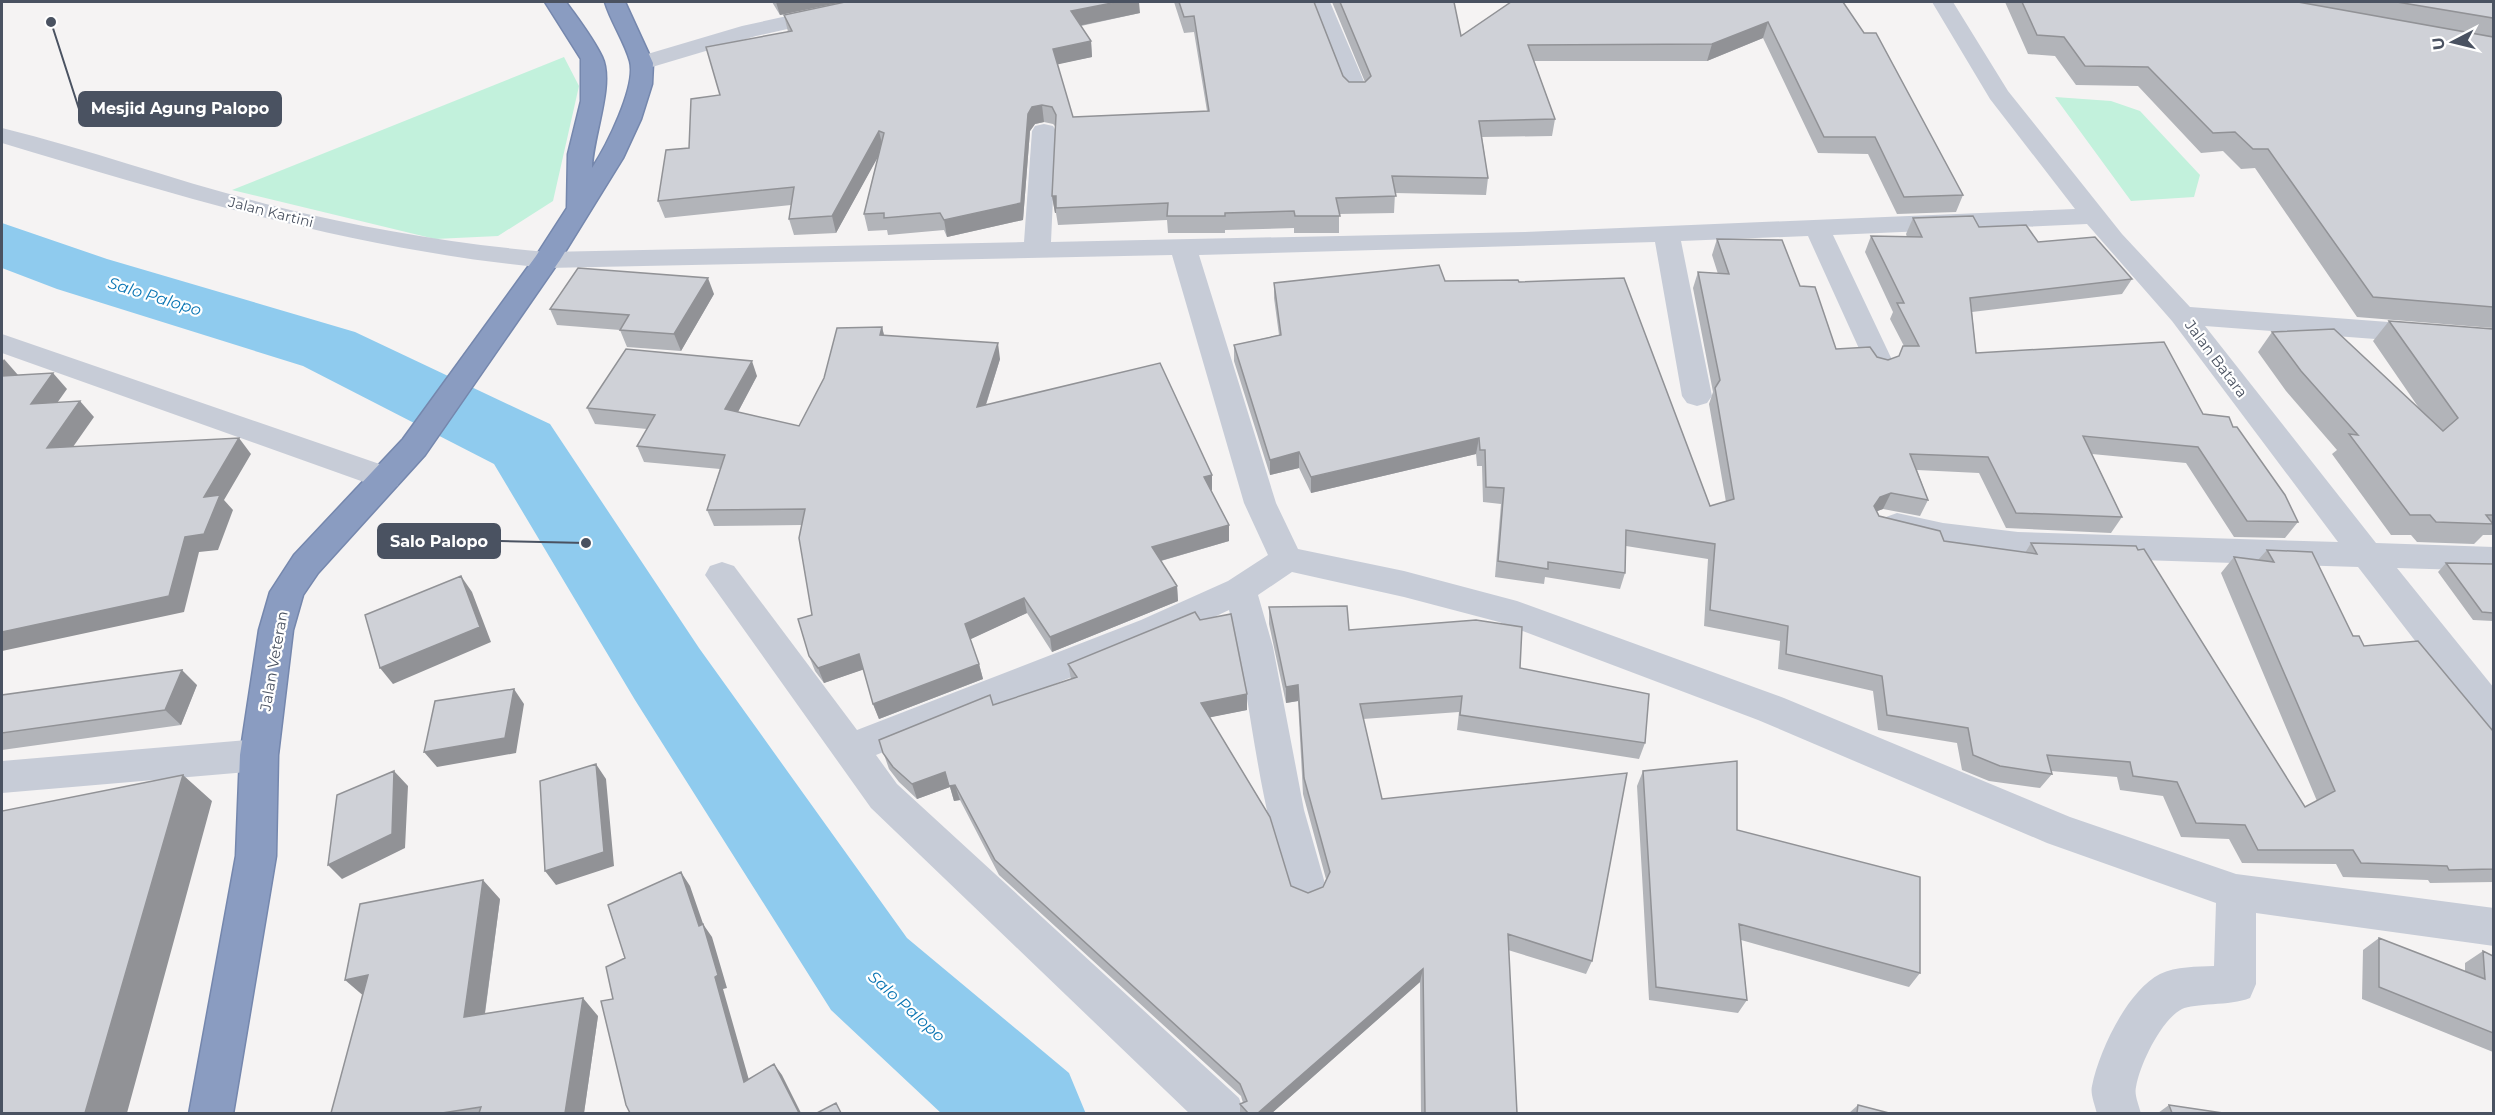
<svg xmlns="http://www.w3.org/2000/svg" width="2495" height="1115" viewBox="0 0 2495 1115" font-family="Montserrat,sans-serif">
  <rect width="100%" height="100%" fill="#f5f3f3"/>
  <!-- green -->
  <path fill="#c2f1dc" d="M564,57L579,86L553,201L498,236L435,239L232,190Z
    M2055,97L2111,101L2140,111L2200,175L2194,197L2131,201Z"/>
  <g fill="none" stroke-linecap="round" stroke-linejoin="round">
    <!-- river -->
    <path fill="#8fcbee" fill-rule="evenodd" d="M2,223L107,259L355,332L550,424L699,648L907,938L1069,1073L1086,1114H942L831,1010L635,700L494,464L303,366L57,289L2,268Z"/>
    <!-- highway casing -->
    <g stroke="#7587ad" stroke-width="3">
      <path id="highway" d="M545,2H566C578,19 593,38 602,57C615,84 592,138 592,168C606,147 637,86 630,61C624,40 611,22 605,2H625L653,63L652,84L641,119L623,158L560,260L425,455L318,573L303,595L293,630L278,755L276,856L233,1114H189L236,856L240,755L259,630L270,592L294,555L403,439L536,256L567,208L568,154L581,101V59Z"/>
    </g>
    <!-- minor -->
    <path fill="#c7ccd7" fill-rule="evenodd" d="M851,2H888L885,7L756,36L642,70L634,68L631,63L634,58L742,26Z
      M1309,2H1330L1368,91L1364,96H1348L1344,91Z
      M1932,2H1953L2008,91L2122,234L2190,307L2494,330V348L2205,326L2376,543L2494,547V571L2397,568L2494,688V730L2481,726L2358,567L2018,556L1943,547L1886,533L1881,525L1886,517L1897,513L1943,523L2018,532L2338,542L2172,321L2087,224L1833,235L1894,364L1890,371L1880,374L1870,371L1866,364L1808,236L1681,241L1712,396L1707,403L1697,406L1687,403L1682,396L1655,242L1199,255L1276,503L1298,549L1404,571L1517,601L1784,698L2070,817L2236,874L2494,908V946L2256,913V984L2250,998C2230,1006 2194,1003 2182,1009C2161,1020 2140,1064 2136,1087C2134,1095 2139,1105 2141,1114H2097C2095,1105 2090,1094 2092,1086C2099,1051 2127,991 2160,974C2176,966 2197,967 2214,966L2216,903L2047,843L1758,720L1499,622L1404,597L1292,572L1258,595L1273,647L1304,810L1326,887L1320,900L1306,905L1292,900C1284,882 1280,862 1275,843C1254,766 1249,687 1229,610L1165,640L876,755L897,784L1239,1098L1245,1114H1190L871,808L705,575L710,566L722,562L734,566L857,730L1141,620L1228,581L1268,555L1244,503L1172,255L547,268C355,250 185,198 2,143V128C95,151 185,184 278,207C367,229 456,244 547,252L1024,242L1032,131L1035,126L1044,124L1053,126L1056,131L1051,242L1525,232L2075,209L1990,99Z
      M2,334L397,470L402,478L397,486L386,489L375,486L2,353Z
      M259,739L272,744L278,755L272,766L259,771L2,793V761Z"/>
    <!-- highway -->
    <use href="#highway" fill="#8a9cc1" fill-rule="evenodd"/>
  </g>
  <!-- wall -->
  <path fill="#b2b4b9" d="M772,2H843L780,15Z
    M1174,2H1314L1343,76L1349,82H1365L1332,2H1454L1461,36L1843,2L1963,195L1956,212L1897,214L1868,154L1818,153L1763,38L1707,61H1534L1555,119L1552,136L1482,137L1488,178L1486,195L1395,193L1394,213L1339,214V233H1294V228L1225,230V233H1168L1167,220L1058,225L1056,213H1055L1052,196L1056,127L1053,124L1044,122L1035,124L1030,131L1023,220L947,237L944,230L888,235L887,230L868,231L864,214L878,156L836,233L794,235L789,219L791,205L665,218L658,201L720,95L788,32L784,15L1140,13L1081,26L1091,41L1092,57L1057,64L1073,117L1207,111L1194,32L1184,33Z
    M2005,2H2493V328L2357,317L2255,168L2241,169L2223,151L2201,153L2138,86L2076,85L2055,56L2028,54Z
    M1913,218L1979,227L2038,242L2132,279L2122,294L1972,312L1976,353L2203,414L2233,427L2298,522L2285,538L2234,537L2186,463L2092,454L2122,517L2111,533L2006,528L1979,473L1917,470L1928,500L1920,516L1883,509L1877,511L1879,516L1944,541L2025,553L2031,543L2305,807L2317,801L2221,573L2234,557L2258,560L2267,550L2364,646L2493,731V882L2430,883L2428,880L2343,877L2336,864L2242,863L2229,839L2181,837L2163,796L2120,790L2117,777L2051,771L2052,774L2040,788L1989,781L1962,770L1957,743L1878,730L1873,691L1778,669L1780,641L1704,626L1708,559L1626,546L1625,573L1620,589L1545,577L1544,584L1495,577L1501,504L1483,502L1482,466H1477L1476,454L1311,493L1299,468L1270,475L1234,361V345L1279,335L1274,298V283L1445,281L1519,282L1710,506L1726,502L1709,404L1713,392L1693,288L1698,272L1718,274L1712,255L1717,239L1800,286L1836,349L1888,360L1899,356L1904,346L1890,319L1893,312L1865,252L1871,236L1907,237L1906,234Z
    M714,294L681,351L627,347L620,330L557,325L550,309Z
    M2389,321L2493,329V535H2483L2474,544L2417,542L2411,535H2391L2332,454L2337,450L2286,391L2258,352L2272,332L2421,411L2373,341Z
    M882,327L884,336L1000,359L986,405L1212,490L1211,491L1229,525V541L1161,561L1177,586L1178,601L1052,652L1027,613L970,639L979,664L983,679L879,719L873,704L864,669L824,683L815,671L809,656L812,615L801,525L714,526L707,510L720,469L644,462L637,446L647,429L595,424L587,408L757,376L738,412L799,426Z
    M2446,563L2493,564V621L2473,620L2438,572Z
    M1269,607L1349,630L1520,668L1645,743L1639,759L1457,730L1459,712L1363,719L1382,799L1592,961L1586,974L1508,950L1517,1113H1421L1420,982L1272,1113H1240V1104L1243,1103L1241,1096L999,875L960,800L954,801L950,787L917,799L899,782L889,769L879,740L993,705L1071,679L1068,664L1247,694V710L1210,717L1291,886L1308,893L1323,887L1326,879L1303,794L1298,701L1286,703L1269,624Z
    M197,685L181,725L2,750V695Z
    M1643,771L1737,830L1920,973L1909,987L1741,940L1747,1000L1738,1013L1649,1000L1637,786Z
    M500,899L485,1014L598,1016L584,1113H331Z
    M2379,938L2465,972V963L2483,951L2493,956V1052L2362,999L2363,950Z
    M1858,1105L1889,1113H1849Z
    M2169,1105L2223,1113H2158Z"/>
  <!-- shaded-wall -->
  <path fill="#919296" d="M776,2H843L780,15Z
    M1117,2H1139L1140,13L1073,27L1071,11Z
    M1768,22L1763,38L1707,61L1712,44Z
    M1091,41L1092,57L1055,65L1053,49Z
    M1042,105L1044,122L1035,124L1030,131L1023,220L947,237L944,220L1032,107Z
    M879,131L883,148L836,233L832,216Z
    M1052,196H1056V213H1055Z
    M708,278L714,294L681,351L674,334Z
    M882,327L886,343L880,335Z
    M998,343L1000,359L980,423L977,407Z
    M4,359L18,375L2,389V362Z
    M752,361L757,376L731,425L725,409Z
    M53,373L67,389L45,420L31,404Z
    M80,401L94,417L61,464L47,448Z
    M239,438L251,454L224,500L233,510L218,550L199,552L184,612L2,651V632L185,537L204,497Z
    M1479,438L1476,454L1311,493V477Z
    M1299,452V468L1270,475V460Z
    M1212,475V490L1205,492L1204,477Z
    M1891,493L1883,509L1872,513L1874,506L1880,497Z
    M1229,525V541L1153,563L1152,547Z
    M461,576L472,592L491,642L393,684L380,668Z
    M1177,586L1178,601L1052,652L1050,637Z
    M1024,598L1027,613L969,640L965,624Z
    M859,654L865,669L824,683L818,668Z
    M979,664L983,679L879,719L873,704Z
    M182,670L197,685L181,725L165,710Z
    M1298,685V701L1286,703V687Z
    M514,689L524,704L516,753L437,767L424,752Z
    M1247,694V710L1202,719L1201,703Z
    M596,764L606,779L614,866L556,885L545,871Z
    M394,771L408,786L405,848L342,879L328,865Z
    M945,772L955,785L960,800L954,801L950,787L917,799L912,784Z
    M183,775L212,801L127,1113H85Z
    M681,872L690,886L707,935L703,924L712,937L727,988L723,989L753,1094L744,1082L699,926Z
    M483,880L500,899L482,1034L464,1017Z
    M1423,969L1420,982L1272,1113H1258Z
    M368,975L366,998L345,980Z
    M583,998L598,1016L584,1113H565Z
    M774,1064L782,1075L801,1113H799Z"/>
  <!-- building -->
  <path fill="#cfd1d7" stroke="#919296" stroke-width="1.5" d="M845,2H1117L1071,11L1091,41L1053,49L1073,117L1209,111L1194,16L1184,17L1179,2H1314L1343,76L1349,82H1365L1371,76L1340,2H1454L1461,36L1511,2H1843L1864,33H1876L1963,195L1904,197L1875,137H1824L1768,22L1712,44L1528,45L1555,119L1479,121L1488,178L1392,176L1396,196L1336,198L1340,216H1295L1294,211L1225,213V216H1167L1168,203L1056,208V196H1052L1056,115L1052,107L1042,105L1032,107L1028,114L1021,203L944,220L940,213L884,218V213L864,214L884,133L879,131L832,216L789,219L794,187L658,201L666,150L689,148L691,99L720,95L706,47L792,31L784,15Z
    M2022,2H2298L2493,37V307L2373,297L2268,149H2253L2235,132L2213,133L2148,67L2085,66L2064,37L2037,35Z
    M2397,2H2493V18Z
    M1973,216L1979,227L2026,225L2038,242L2095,237L2132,279L1970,298L1976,353L2164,342L2203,414L2229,417L2233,427H2237L2285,495L2298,522L2247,521L2198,447L2083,436L2122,517L2016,513L1988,457L1910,454L1928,500L1891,493L1880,497L1874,506L1879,516L1940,531L1944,541L2037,554L2031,543L2136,546L2138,550L2144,549L2305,807L2335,791L2234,557L2274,562L2267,550L2312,552L2353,636H2359L2364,646L2418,641L2493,731V869L2449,870L2447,866L2361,863L2353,850H2258L2245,825L2196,823L2177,782L2133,776L2130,762L2047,755L2052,774L2000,766L1973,755L1968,728L1887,715L1882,676L1786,654L1788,626L1710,610L1715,544L1626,530L1625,573L1548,562V569L1498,561L1504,488L1486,487L1485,450H1480L1479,438L1311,477L1299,452L1270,460L1234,345L1281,335L1274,283L1439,265L1445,281L1518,280L1519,282L1624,278L1710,506L1734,499L1715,388L1720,380L1698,272L1729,274L1717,239L1782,240L1800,286L1815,287L1836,349L1870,347L1877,357L1888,360L1899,356L1903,346H1919L1897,303H1904L1871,236L1922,237L1913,218Z
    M578,268L708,278L674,334L620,330L629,315L550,309Z
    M2389,321L2493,329V515H2486L2493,524L2436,522L2430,515H2410L2349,434L2358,435L2301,371L2272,332L2334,329L2443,431L2458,418Z
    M882,327L880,335L998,343L977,407L1160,363L1212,475L1204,477L1229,525L1152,547L1177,586L1050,637L1024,598L965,624L979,664L873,704L859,654L818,668L809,656L798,619L812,615L799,538L805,509L707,510L725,455L637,446L655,415L587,408L626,349L752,361L725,409L799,426L824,378L837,328Z
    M53,373L31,404L80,401L47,448L239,438L204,497L220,495L204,534L185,537L169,596L2,632V376Z
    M2446,563L2493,564V613L2482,612Z
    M461,576L480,627L380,668L365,615Z
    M1347,606L1349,630L1476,620L1522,627L1520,668L1649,694L1645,743L1460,715L1462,696L1360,704L1382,799L1627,773L1592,961L1508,934L1517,1113H1425L1423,969L1258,1113H1248L1240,1104L1247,1101L1240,1084L995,860L955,785L949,786L945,772L912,784L893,767L883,753L879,740L990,695L993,705L1077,677L1068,664L1195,612L1200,620L1231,614L1247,694L1201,703L1270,817L1291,886L1308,893L1323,887L1330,872L1304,778L1298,685L1286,687L1269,607Z
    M182,670L165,710L2,733V695Z
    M514,689L505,738L424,752L435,701Z
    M1737,761V830L1920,877V973L1739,924L1747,1000L1656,987L1643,771Z
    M596,764L604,852L545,871L540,781Z
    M394,771L392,834L328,865L337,795Z
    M183,775L85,1113H2V811Z
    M681,872L699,926L703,924L718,975L715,977L744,1082L774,1064L799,1113H630L626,1105L601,1001L613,999L606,967L625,958L608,905Z
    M483,880L464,1017L583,998L565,1113H479L481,1107L442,1113H331L368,975L345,980L360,904Z
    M2379,938L2485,979L2483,951L2493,956V1033L2379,987Z
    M836,1103L841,1113H817Z
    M1858,1105L1889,1113H1857Z
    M2169,1105L2223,1113H2172Z"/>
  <g text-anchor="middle" stroke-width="4.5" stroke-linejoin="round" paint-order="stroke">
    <!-- far-street labels -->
    <g font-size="14" fill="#4a5261" stroke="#fff">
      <text transform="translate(271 212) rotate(14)" y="5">Jalan Kartini</text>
    </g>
    <!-- street labels -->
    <g font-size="15" fill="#4a5261" stroke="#fff">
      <text transform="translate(2216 359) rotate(53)" y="5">Jalan Batara</text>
      <text transform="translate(274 661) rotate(-80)" y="5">Jalan Veteran</text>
    </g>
    <!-- water labels -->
    <g font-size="16" font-style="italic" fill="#0a75b3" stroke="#fff">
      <text transform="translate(155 296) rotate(17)" y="6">Salo Palopo</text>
      <text transform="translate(907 1006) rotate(42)" y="6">Salo Palopo</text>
    </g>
  </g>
  <!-- callouts -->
  <path fill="none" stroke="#4a5261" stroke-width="2" d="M51 22L79 109M586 543L500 541"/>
  <g fill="#4a5261" stroke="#fff" stroke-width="2">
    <circle cx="51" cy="22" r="6"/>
    <circle cx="586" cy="543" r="6"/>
  </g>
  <g fill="#4a5261" stroke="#4a5261" stroke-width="2">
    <rect x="79" y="92" width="202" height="34" rx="6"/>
    <rect x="378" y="524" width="122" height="34" rx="6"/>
  </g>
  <g font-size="16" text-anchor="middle" font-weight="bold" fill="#fff">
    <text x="180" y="114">Mesjid Agung Palopo</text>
    <text x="439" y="547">Salo Palopo</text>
  </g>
  <!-- border -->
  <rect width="2495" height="1115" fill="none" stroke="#4a5261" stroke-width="6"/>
  <!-- north arrow -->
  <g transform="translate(2453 42) rotate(263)" stroke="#ffffff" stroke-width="4.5" paint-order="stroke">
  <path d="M0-4.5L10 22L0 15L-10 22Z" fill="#4a5261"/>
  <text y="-9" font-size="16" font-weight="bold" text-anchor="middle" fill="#4a5261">U</text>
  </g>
</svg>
